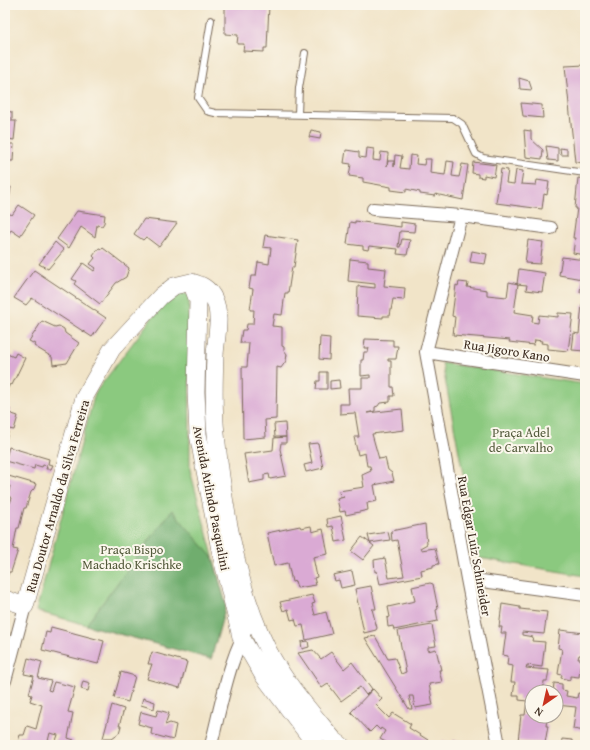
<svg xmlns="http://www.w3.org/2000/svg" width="590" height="750" viewBox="0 0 590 750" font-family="'Gentium Book Plus',serif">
  <rect width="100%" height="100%" fill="#fbf7ec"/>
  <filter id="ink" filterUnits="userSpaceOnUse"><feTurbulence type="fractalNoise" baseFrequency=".025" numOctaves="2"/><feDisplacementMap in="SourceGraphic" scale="8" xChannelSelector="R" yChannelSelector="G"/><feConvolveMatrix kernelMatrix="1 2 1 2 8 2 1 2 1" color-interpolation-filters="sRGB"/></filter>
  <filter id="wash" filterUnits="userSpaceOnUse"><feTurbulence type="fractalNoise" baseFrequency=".012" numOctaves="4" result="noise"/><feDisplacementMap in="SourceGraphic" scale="16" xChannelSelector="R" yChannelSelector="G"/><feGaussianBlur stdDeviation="0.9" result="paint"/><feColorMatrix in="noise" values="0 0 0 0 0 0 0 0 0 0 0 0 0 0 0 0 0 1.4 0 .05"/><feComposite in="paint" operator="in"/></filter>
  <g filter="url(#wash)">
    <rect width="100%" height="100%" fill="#f1e4c8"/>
    <!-- green -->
    <path fill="#8bc97f" stroke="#637a4e" d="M173,290L189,295L190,470L226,605L211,659L36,611L95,393Z
      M442,363L585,384V576L479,558Z"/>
    <!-- forest -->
    <path fill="#70ad6e" stroke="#566c46" d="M172,510L213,558L226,605L211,659L86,625Z"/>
    <g id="blocks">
      <!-- building -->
      <path fill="#daaad4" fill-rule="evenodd" d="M225,5H269L267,48H264V52L243,51L244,44H237L238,35L225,34Z
        M585,65V163L575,162L565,66Z
        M519,78L529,81L532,90L520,89Z
        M521,103L542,105L543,118L523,116Z
        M5,111L12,112V121H16L14,140L8,139L9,133H5Z
        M311,130L321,132L320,139L309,137Z
        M524,130L531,131V139L543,150L542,159L526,157Z
        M5,144H14L13,161H5Z
        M546,146L558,148V161L548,160Z
        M367,148L374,149L373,160L380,161L381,152L388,153L387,166L388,161H394V167L395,155L402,156L400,168L409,169L410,155L417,156L416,164L424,165L425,159H431L430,173L445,175L447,161L454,162L452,176L459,177L462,164L468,165L463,200L435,194V196L420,194V192L406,189V192L391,190V187L363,182V178L349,176L351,164L344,163L346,150L359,152V157L366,158Z
        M560,148L567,149V155H561Z
        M473,162L496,165L494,177L484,175V178L478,177V174L472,173Z
        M501,169L508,170L506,183L514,184L516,170L523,171L521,184L536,185L537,180L549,182L547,195L544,194L542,209L496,203Z
        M578,178L585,179V255L573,253L575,238H573L577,208H575Z
        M5,186L11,187L9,199L5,198Z
        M19,205L34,215L20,236L11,230L5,239V218L8,213L12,215Z
        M77,211L105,215L104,223L102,226L97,225L95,237L81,227L69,248L57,239Z
        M144,219L177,223L159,247L146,237L143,240L134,234Z
        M355,221L401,227V222L415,224L414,232L400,231L398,247H400L402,239L410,240L407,255L397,254L398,249L369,246L368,250L363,249V246L347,244L350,222L355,223Z
        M265,235L298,240L294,267H292L288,293H285L282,315L274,314L272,326L282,327V346L284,347V350L287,354L286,361L281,368L277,367L276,419L265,420L266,437L243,439L242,367H247L249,343H240L242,330H246L247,324H253L254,310H250L253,289L249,288L251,276H256L258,262L269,264L271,248L263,247Z
        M528,240L543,242L540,264L525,263Z
        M55,242L64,250L48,269L39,264Z
        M99,248L102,249L103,248L129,268L126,277L116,283L100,304L74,284L76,281L72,279L83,263L94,271L96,268L90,264L95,258L93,256Z
        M472,251L487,254L485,264L470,262Z
        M562,257L585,260L583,279H585V293L580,292L582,279L559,275Z
        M350,259L368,261V267L386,269L384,286L405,288L404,300L393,299L390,316H383V318L357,316L358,286L375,288V284L348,281Z
        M519,269L545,273L542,292L526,290L527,285L517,284Z
        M34,270L106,318L92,337L32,298L26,305L14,298Z
        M459,282L468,283L467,287L487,290V295L507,297L509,282L518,284L514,312L533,315L532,322L538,323L539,315L558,317V313L573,314L568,351L548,349V344L541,343L542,341L535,340L534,345L509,342L510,340L453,335L455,317L452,316L456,285L458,286Z
        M582,305H585V351L572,350L574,333L579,334Z
        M42,321L55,327L59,326L64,329L65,333L79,343L67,363L53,365L52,357L34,346L35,344L29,341Z
        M320,337L330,338L329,360L319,359Z
        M365,339L393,340V346H398L396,359H388V361H391V387H393L394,396H390V402L380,403L378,406L375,407V411L367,413L402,409L404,430L372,434L379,459L385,458L388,470L392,473L394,481L374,485L377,501L367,503L368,510L346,515L345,511L340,512L337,499L344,497H340L339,491L364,487L362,475L371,471L370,466H367L365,453L358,455L354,437H359L355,413L340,414V404H349L348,388H362V378H370V375L361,376V360H363L364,352H368L369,348H364Z
        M5,353L14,357L16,353L25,358L12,385L10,384L8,388L5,387Z
        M320,372H327V389H316L317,381H320Z
        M339,380L340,388L330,389V381Z
        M5,408L10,409L9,413L18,416L14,430L9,429L5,444Z
        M285,423L286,437H275L274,424Z
        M286,437V443H281L280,449L286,476L270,479L269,474L264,475V480L249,483L244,454L273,450L274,438Z
        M318,443L323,468L306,472L304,465L312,463L308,444Z
        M9,447L49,459L48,464L53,465L51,469H46L47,466L43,465L42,467L35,465L34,469L5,461Z
        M5,475L36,484L34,489L31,492L26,508H24L19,528H17L13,549L18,550L11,572H9L5,582V502L10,503L12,498L8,496L10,486L5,485Z
        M341,516L346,540L336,542L333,526L328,527L327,519Z
        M425,524L427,544L420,548L421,550L435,548L439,564L433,565V567L421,570L422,576L380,584L377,571L375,572L374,560L385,558L389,578L404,576L397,540L392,541L391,531Z
        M300,526L301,528L311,526L312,532L323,529L328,554L313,557L317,577L314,578L316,585L297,588L295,581L292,582L288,563L274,566L267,533Z
        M388,532L390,540L370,543L368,535Z
        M362,537L374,546L363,560L351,551Z
        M352,571L355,585L341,588L339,580L335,581L333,575Z
        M430,583L433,584L438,609L436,610L438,621L394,630L393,626L388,627L387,618L390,617L388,607L415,601L412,587Z
        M371,586L376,609H372L377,628L376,630L364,633L355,589Z
        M312,595L315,603L312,604L315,615L326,612L332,634L306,640L303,625L297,626L295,619L291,620L288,609L283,611L280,602Z
        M502,604L520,607V609L547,612L544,634L522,632V635L533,637L532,641L545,642L542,667L527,665L526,668L549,670L547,681H544L543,692H532V716H552V720L547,719L546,726H548L545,743L518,741L521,715H525L527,701L519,700V696H513L515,682H511L513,666L507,665L508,656L503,655L506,633H501L502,627H499Z
        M432,625L436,646L428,647V651L436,649L441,670H439L442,682L429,684L433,705L415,708L413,696H409L412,709H409L365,638L375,636L388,659L395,658L401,674L406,672L398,631Z
        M51,627L104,641L98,664L42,650L46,632L50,633Z
        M560,630L584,633L582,655H579L578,659H581L579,677L570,676V680L561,678L562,675L558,674L562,649L558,648Z
        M308,641L309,647L302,649L301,642Z
        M313,650L321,659L331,652L344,669L352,662L372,689L366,695L360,687L341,701L328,684L322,688L298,653Z
        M152,652L187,662L180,688L147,679L152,664H148Z
        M28,658L42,662L38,678L51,681L48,690L51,691L54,682L75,687L68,712L73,713L68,738L74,740L73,745H17L20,735H24L27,726L36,729L42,705L30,701L32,695L29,694L34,676L24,674ZM50,733L58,735L55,743L48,741Z
        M121,672L135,676L128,702L114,698Z
        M83,681L90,683L88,691L81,689Z
        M554,683L562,684V690L567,691L566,696L577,698L578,693L585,694V731L573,729L576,707L556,705V692H553Z
        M373,689L382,699L376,705L389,718L393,713L411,724L409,728L428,740L425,745H391L380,739L385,731L381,728L380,730L376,726L370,732L351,712Z
        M143,698L155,702L154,709L141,705Z
        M112,705L124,709L119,726H121L119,733L112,738H103Z
        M158,710L169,713L165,725L170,723L176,725L173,740L151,734L152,728L138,724L141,712L156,716Z
        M562,739L572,740V745H561Z
        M453,740L473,745H432L444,741L453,743Z"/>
    </g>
  </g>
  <g filter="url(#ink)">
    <use href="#blocks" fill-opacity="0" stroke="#7b6b5a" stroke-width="1"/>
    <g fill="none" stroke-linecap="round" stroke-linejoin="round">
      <!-- lane casing -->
      <g stroke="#7b6b5a" stroke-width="8">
        <path id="lane" d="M211,20L198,98L207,111L215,113L453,118L462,124L476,154L483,158L585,173
          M298,114L299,88L305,53"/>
      </g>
      <!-- street casing -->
      <g stroke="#7b6b5a" stroke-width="14">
        <path id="street" d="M373,209L461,216L551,228
          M461,216L426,352L467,579L499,745
          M426,352L585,376
          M467,579L585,595
          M5,681L25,606
          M211,745C222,702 229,656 253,618"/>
      </g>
      <!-- secondary casing -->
      <g stroke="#7b6b5a" stroke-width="18">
        <path id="secondary" d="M191,282C202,285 209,288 214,299C222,315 216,338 215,355C214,381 213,408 216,434C223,504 236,587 268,650C285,683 311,712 334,740L341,745
          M191,282L198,301L196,392L198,434L220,550L241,637L263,675L316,745
          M5,599L25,606L84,398L112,349L161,296L174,286L191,282"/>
      </g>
      <!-- lane -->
      <use href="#lane" stroke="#fff" stroke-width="6"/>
      <!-- street -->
      <use href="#street" stroke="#fff" stroke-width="12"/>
      <!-- secondary -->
      <use href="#secondary" stroke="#fff" stroke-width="17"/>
    </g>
  </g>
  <g text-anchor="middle" stroke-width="4" stroke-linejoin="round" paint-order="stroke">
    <!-- street labels -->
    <g font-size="13" fill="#3b2a1e" stroke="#fbf7ec">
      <text transform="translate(507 350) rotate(9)" y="5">Rua Jigoro Kano</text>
      <text transform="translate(57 496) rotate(-74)" y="5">Rua Doutor Arnaldo da Silva Ferreira</text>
      <text transform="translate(212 498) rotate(79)" y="5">Avenida Arlindo Pasqualini</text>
      <text transform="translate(475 546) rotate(80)" y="5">Rua Edgar Luiz Schineider</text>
    </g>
    <!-- park labels -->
    <g font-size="13" fill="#535a3b" stroke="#fbf7ec">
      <text x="521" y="437">Praça Adel<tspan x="521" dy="15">de Carvalho</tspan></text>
      <text x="132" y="554">Praça Bispo<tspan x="132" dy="15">Machado Krischke</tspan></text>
    </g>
  </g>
  <!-- margin -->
  <rect width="590" height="750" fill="none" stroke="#fbf7ec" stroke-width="20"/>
  <!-- north arrow -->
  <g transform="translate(544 704) rotate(214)"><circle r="19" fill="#fbf7ec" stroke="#aea59a"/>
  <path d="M0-3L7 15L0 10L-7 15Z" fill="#c8321e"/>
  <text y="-6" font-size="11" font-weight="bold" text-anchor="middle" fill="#3b2a1e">N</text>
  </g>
</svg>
